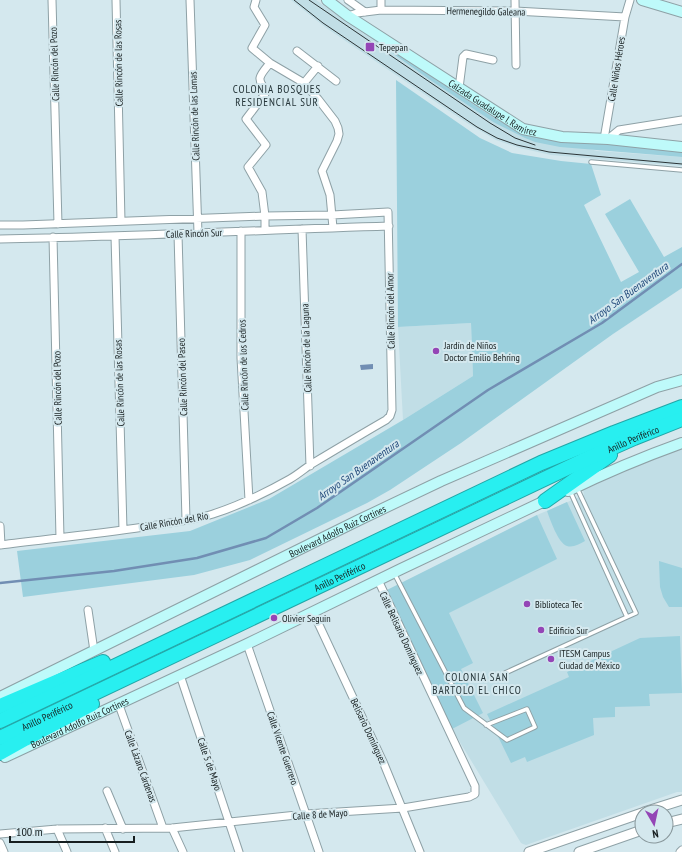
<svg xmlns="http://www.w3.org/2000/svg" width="682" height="852" viewBox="0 0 682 852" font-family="'PT Sans Narrow',sans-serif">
  <rect width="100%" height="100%" fill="#d4e8ee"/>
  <!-- built -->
  <path fill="#c1dee6" d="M291,0H316L430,80L493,122L597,151L682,157V166L551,155L520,148L496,140L467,123L347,42L325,27Z
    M471,323L473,376L403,420L398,327Z
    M682,449V792H677L526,845L523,844L521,843L452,729L387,590L537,515L584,495L583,490L584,488L645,461Z"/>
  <!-- green -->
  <path fill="#9bd0dd" d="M362,30L470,102L496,119L513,128L566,141L682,151V157L560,147L535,142L525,138L493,122L430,80L361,31Z
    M396,80L480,138L512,153L561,161L591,164L601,195L584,205L621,282L639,272L605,214L630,199L664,257L682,247V288L613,334L461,443L390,490L367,503L250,560L194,575L23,597L17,551L190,531L269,499L403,420L473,376L471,323L398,327Z
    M567,502L585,541C579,544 573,548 567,546C558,543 550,519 547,511Z
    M537,515L557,559L449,613L473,663L461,669L483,713L452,729L387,590Z
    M659,561L682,568V607H669L663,597L660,587Z
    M680,636L682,693L649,694L650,706L615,707V717L593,718L594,735L527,762L525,757L511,763L487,714L569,677L567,672L640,638Z"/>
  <!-- water -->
  <path fill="#718eb3" d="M373,364V369L361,370L360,365Z"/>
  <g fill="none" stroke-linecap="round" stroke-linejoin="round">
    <!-- stream -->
    <path stroke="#718eb3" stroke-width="2.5" d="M0,583L114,571L197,558L266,538L317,508L488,390L602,323L682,264"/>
    <!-- service casing -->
    <g stroke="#8ea1a6" stroke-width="5.5">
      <path id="service" d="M591,162L682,170
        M577,488L636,613L627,617
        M394,573L464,708L507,740L535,727L527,709L486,725
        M505,673L627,617L570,491"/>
    </g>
    <!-- minor casing -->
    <g stroke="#8ea1a6" stroke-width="9">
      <path id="minor" d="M52,0L58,224
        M116,0L121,221
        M190,0L198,233
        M256,0L254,7L265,25L252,48L270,63C267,67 261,73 260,78C259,84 266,87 265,94L246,119L266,145L248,167L262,192L265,216V230
        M348,0L365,12
        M381,0V10
        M515,0L516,65
        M348,16L357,13L381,10L515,11L625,17
        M297,51L336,81
        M270,63L304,83L318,99L335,121L338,128L339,134L337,141L322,171L330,195L333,228
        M304,83L318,66
        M459,88L463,57L466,54L493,60
        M604,139L625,17L630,0
        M608,139L619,130L682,120
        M0,225H23L265,216L332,215L388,212L392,410L390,416L386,420C360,435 335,450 310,465C303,470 297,475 290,479C267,492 238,506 213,514C191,521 167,523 144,527C96,534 48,539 0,545
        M302,229L310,466
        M241,231V358L249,500
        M178,234L186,520
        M115,236L123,530
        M53,237L60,538
        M0,239C130,237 259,230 389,226
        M0,526L1,545
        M88,610L94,651
        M313,612L384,764L420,852
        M247,644L319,852
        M180,675L239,852
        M119,705L163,828
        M107,791L123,829
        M105,828L115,852
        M172,828L183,852
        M57,829L67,852
        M0,834L57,829L172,828L306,814L403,808L469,797L475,794V786L378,580
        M0,843L4,852
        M680,852L682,850"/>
    </g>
    <!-- tertiary casing -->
    <g stroke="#8ea1a6" stroke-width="11">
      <path id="tertiary" d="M644,812L682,800
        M666,823L682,819
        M529,852L642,813
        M579,852L642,830"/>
    </g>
    <!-- secondary casing -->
    <g stroke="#8ea1a6" stroke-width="12">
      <g id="secondary">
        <path id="s1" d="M327,0L348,16L523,129L562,137L608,139L682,147"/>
        <path d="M642,0L682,12"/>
        <path d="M568,491C605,473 643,457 682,443"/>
        <path id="s2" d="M0,697L359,520L441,481L657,387L682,380"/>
        <path id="s3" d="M5,757L247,644L401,569L551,498"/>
      </g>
    </g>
    <!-- motorway casing -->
    <g stroke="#22a6a7" stroke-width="16">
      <g id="motorway">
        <path d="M545,501L610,455"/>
        <path d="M0,706L103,662"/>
        <path d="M0,721L541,463L614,433L682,407"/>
        <path id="s4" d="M0,738L582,461L634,438L682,419"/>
        <path d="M0,753L25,739L92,704"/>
      </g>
    </g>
    <!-- service -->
    <use href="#service" stroke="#fff" stroke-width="3.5"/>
    <!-- minor -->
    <use href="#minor" stroke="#fff" stroke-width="7"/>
    <!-- tertiary -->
    <use href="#tertiary" stroke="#fff" stroke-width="9"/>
    <!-- secondary -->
    <use href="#secondary" stroke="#befafa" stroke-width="10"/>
    <!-- motorway -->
    <use href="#motorway" stroke="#28eff0" stroke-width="14"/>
    <!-- tram -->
    <path stroke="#2b3436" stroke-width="1" d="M294,0L323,23L477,127L497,138L517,145L549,152L682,164
      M309,0L490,123L515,138L535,145"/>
  </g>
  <!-- markers -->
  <g fill="#9445b6" stroke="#d4e8ee" stroke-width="1.5">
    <rect x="365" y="42" width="10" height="10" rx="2"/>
    <circle cx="436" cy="351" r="4"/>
    <circle cx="527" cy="604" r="4"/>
    <circle cx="274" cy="618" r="4"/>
    <circle cx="541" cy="630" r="4"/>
    <circle cx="551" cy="659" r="4"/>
  </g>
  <g text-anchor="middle" stroke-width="4" stroke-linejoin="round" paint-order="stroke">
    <!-- street labels -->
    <g font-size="10" fill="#161e1f" stroke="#d4e8ee">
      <text transform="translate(486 11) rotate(1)" y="4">Hermenegildo Galeana</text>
      <text transform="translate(118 63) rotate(-91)" y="4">Calle Rincón de las Rosas</text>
      <text transform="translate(54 64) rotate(-92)" y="4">Calle Rincón del Pozo</text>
      <text transform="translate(616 69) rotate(-81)" y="4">Calle Niños Héroes</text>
      <text dy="4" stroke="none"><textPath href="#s1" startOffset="198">Calzada Guadalupe I. Ramírez</textPath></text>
      <text transform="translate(194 116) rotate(-92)" y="4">Calle Rincón de las Lomas</text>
      <text transform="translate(194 233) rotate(-2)" y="4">Calle Rincón Sur</text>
      <text transform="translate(390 311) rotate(-91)" y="4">Calle Rincón del Amor</text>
      <text transform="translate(306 348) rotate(-92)" y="4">Calle Rincón de la Laguna</text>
      <text transform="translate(243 365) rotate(-92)" y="4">Calle Rincón de los Cedros</text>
      <text transform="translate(182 377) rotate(-92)" y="4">Calle Rincón del Paseo</text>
      <text transform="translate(119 383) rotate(-92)" y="4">Calle Rincón de las Rosas</text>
      <text transform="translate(57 388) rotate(-91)" y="4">Calle Rincón del Pozo</text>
      <text dy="4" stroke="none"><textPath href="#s4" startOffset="700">Anillo Periférico</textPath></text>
      <text transform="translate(174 521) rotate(-10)" y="4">Calle Rincón del Río</text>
      <text dy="4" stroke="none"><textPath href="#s2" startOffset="376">Boulevard Adolfo Ruiz Cortines</textPath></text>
      <text dy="4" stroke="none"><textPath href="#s4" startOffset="376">Anillo Periférico</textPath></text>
      <text transform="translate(402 633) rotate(65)" y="4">Calle Belisario Domínguez</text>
      <text dy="4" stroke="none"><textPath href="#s4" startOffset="52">Anillo Periférico</textPath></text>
      <text dy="4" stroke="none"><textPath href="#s3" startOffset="82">Boulevard Adolfo Ruiz Cortines</textPath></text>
      <text transform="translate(369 731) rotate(65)" y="4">Belisario Domínguez</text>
      <text transform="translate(283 748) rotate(71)" y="4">Calle Vicente Guerrero</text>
      <text transform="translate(210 764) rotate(71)" y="4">Calle 5 de Mayo</text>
      <text transform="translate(141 766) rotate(70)" y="4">Calle Lázaro Cárdenas</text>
      <text transform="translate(320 814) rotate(-4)" y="4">Calle 8 de Mayo</text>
    </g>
    <!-- poi labels -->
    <g font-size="10" fill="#161e1f" stroke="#d4e8ee" text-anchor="start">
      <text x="379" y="51">Tepepan</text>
      <text x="444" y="349">Jardín de Niños<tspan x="444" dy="12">Doctor Emilio Behring</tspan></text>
      <text x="535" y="608">Biblioteca Tec</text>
      <text x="282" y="622">Olivier Seguin</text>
      <text x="549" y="634">Edificio Sur</text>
      <text x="559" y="657">ITESM Campus<tspan x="559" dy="12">Ciudad de México</tspan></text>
    </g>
    <!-- neighbourhood labels -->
    <g font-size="11" letter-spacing="1" fill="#243438" stroke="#d4e8ee">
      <text x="277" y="93">COLONIA BOSQUES<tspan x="277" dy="13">RESIDENCIAL SUR</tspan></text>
      <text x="477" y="681">COLONIA SAN<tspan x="477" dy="13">BARTOLO EL CHICO</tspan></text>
    </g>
    <!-- water labels -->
    <g font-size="11" font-style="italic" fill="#1d4577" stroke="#d4e8ee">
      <text transform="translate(628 293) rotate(-36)" y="4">Arroyo San Buenaventura</text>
      <text transform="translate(358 470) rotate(-35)" y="4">Arroyo San Buenaventura</text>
    </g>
  </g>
  <!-- north arrow -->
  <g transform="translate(654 824) rotate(171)"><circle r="19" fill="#d4e8ee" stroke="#88979b"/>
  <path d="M0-3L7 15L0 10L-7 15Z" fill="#9445b6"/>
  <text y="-6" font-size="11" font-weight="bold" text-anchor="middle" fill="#161e1f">N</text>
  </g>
  <!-- scale -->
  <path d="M10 836v6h124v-6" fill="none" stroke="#161e1f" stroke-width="2"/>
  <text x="16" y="836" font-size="12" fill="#161e1f" stroke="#d4e8ee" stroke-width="3" paint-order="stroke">100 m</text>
</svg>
